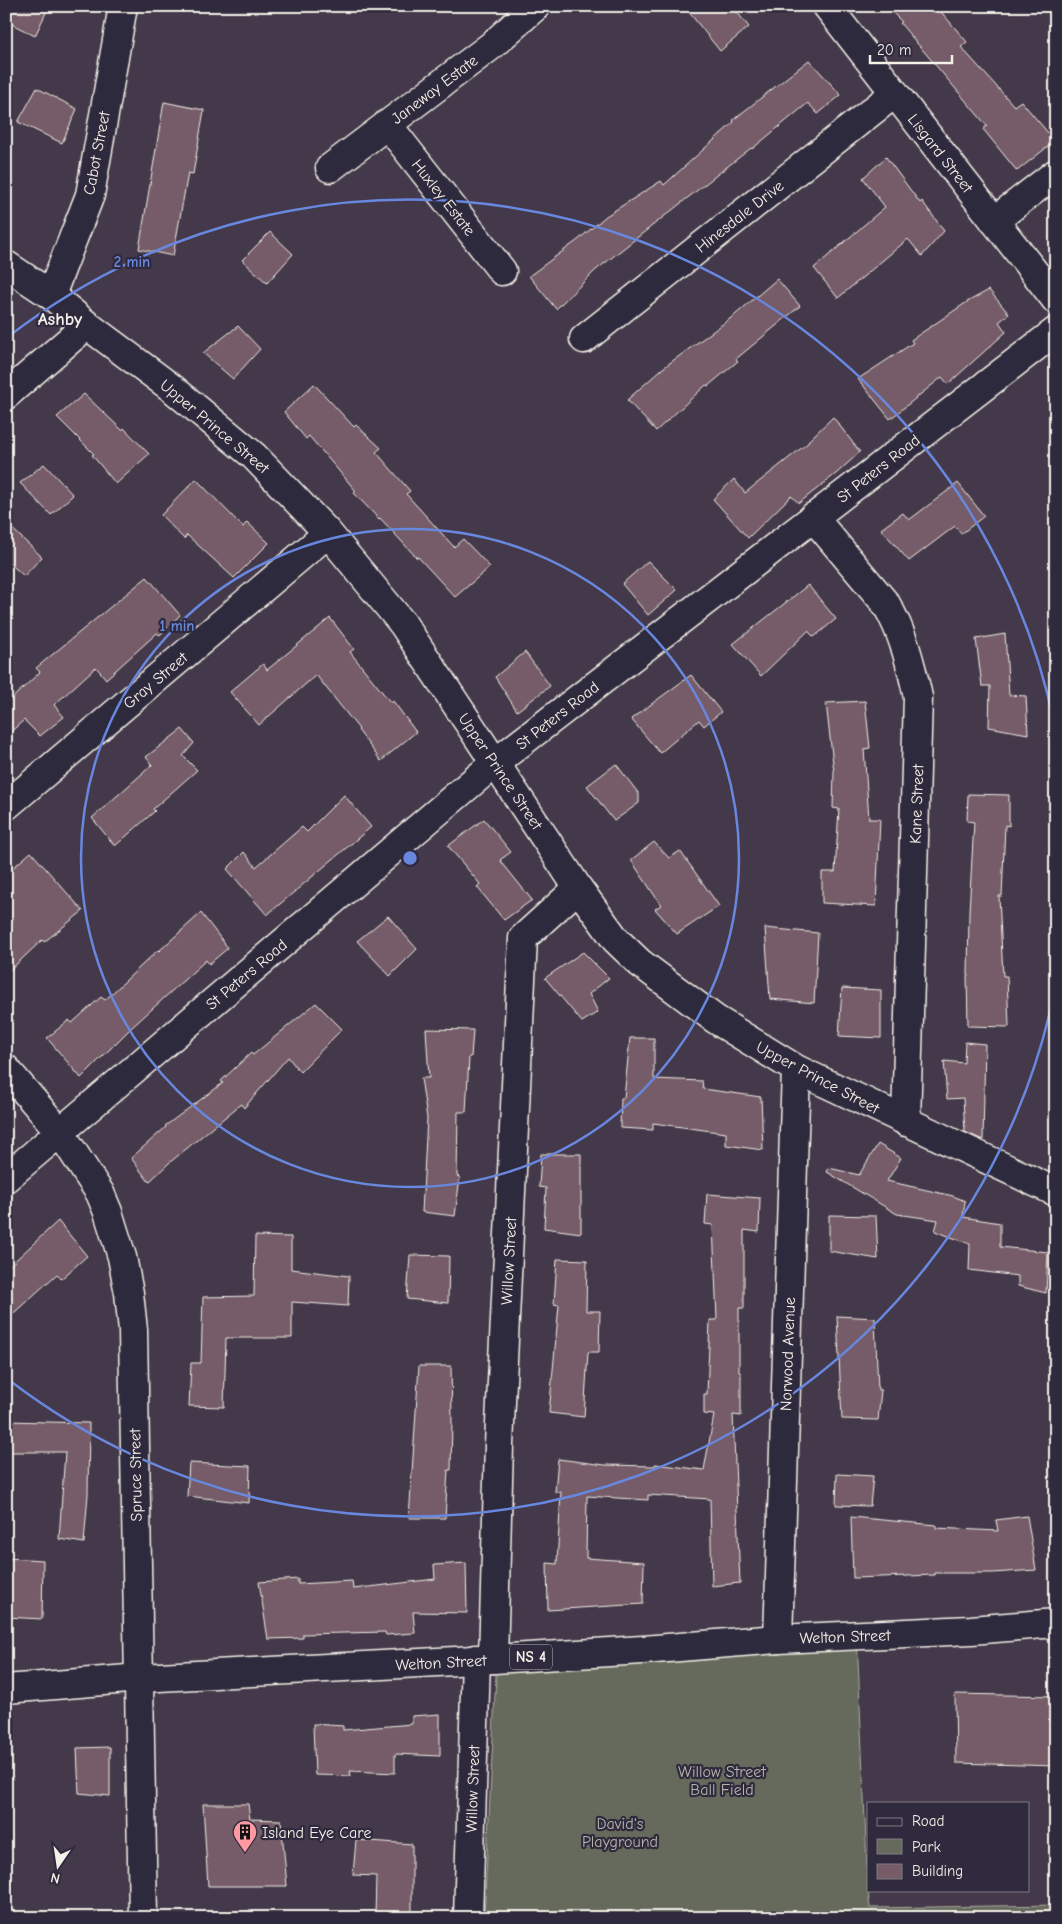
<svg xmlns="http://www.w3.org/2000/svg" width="1062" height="1924" viewBox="0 0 1062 1924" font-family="'Comic Neue',sans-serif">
  <rect width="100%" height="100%" fill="#44394a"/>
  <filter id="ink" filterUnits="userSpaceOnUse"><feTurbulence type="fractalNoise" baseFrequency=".02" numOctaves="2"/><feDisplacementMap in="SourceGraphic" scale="10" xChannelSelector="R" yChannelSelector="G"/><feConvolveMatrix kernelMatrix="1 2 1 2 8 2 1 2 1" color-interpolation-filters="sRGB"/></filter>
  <g filter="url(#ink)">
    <!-- green -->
    <path fill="#666a5c" stroke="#adaea2" d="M857,1636L868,1890L870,1908L1056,1905V1918H484L497,1655Z"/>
    <!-- building -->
    <path fill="#755c67" stroke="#f4f1e8" d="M6,6H49L35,36L6,21Z
      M684,6H732L749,27L720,51Z
      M886,6H936L967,42L961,47L1014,106L1021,101L1055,141L1017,171L983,129L987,126L900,23L902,22Z
      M809,60L841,95L818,114L808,103L752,149L751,148L596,270L556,309L529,276L578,240L606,216L661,181L664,185L734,122L733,120Z
      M37,88L77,109L62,143L18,122Z
      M164,102L204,110L193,174L188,173L173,256L139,249Z
      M886,157L920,203L922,201L944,231L922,256L908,239L838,298L814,268L885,207L863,178Z
      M270,232L293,254L267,283L242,260Z
      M777,279L800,306L736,359L738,361L708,386L706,385L656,431L627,400L663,368L735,315Z
      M989,290L1009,314L999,322L1006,332L948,384L942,377L890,419L858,379L913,343L911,340L967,302Z
      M238,326L260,349L233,379L203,353Z
      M314,384L354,427L356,425L381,448L376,452L410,491L406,494L454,547L463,539L490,567L455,597L418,557L417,558L380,518L379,519L354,493L356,491L309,436L306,439L284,412Z
      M84,394L122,430L124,428L149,454L116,484L92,455L94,454L57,417Z
      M833,417L860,452L837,473L799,503L791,496L748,538L713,499L734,479L745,493L809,442L808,441Z
      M44,464L73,495L51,515L20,483Z
      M196,479L243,527L247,522L269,543L234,578L187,535L184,539L161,515Z
      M958,483L984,516L961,534L955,526L909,561L881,529L903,513L909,520Z
      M6,523L42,557L24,576L6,560Z
      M648,561L677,590L648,615L622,584Z
      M147,577L180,615L160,635L157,633L106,679L96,667L54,705L64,717L40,736L24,720L6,736V704L40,672L36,668Z
      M808,585L836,619L814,637L808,631L761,676L733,644Z
      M330,618L354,649L350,652L391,703L393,701L416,732L381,761L358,730L359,729L316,675L259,725L230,692L263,664L267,670Z
      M1005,634L1009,695L1026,696L1028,734L989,727L990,686H982L976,639Z
      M525,652L550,686L517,711L495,677Z
      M691,675L721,712L704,726L699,720L660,753L631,719Z
      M865,701L870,748L864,749L869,819H880L876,906L822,903V872H835L839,809L833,808L834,772L826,703Z
      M182,729L194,743L183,756L197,770L153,809L155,811L115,846L92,818L152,765L146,757Z
      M616,764L639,794V803L614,821L587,786Z
      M968,794L1009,795V826L1005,825L1002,896H999L1003,976H1007L1009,1027L968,1026L967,975H968L969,912L974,822L967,821Z
      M344,795L371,827L267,915L227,869L244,852L256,867L302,827L307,832Z
      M484,819L511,852L500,860L532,900L504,920L477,887L480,884L448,846Z
      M654,842L669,858L680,851L719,906L677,934L655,909L661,905L631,860Z
      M31,852L83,911L44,942L42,940L6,974V874Z
      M201,913L228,948L209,964L206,960L130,1029L81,1078L47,1038L69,1020L72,1023L101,997L105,1000L158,950L159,951Z
      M388,916L417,949L390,976L357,941Z
      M765,928L818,933L814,1003L770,999Z
      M583,952L609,978L589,994L598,1012L582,1022L545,978Z
      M842,988L881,990V1038L839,1036Z
      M316,1003L342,1029L300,1072L288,1057L244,1108L241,1104L169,1163L149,1182L131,1158L166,1127L165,1126L223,1083L221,1081L251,1053L253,1055Z
      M426,1029L473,1030L471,1057H469L466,1112H458L457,1176L460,1177L455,1216L422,1212L427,1118L421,1078H429Z
      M630,1038H654V1079L702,1081L703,1089L761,1097L763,1150L726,1145V1133L653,1123V1130L620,1128L621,1098H624Z
      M965,1042L985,1044L983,1140L965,1132L963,1098L947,1099L944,1061L964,1063Z
      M878,1144L901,1158L887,1181L953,1196L965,1201L963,1217L1000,1223V1247L1048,1252L1046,1293L1018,1286V1276L969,1270L970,1244L935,1231L938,1220L897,1214L827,1172L829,1168L859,1175Z
      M541,1154H581V1233L544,1228L546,1188L539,1187Z
      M707,1194L760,1198L759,1232L744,1230V1308H739V1372L741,1373V1416L733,1415L740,1583L712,1586L710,1499L648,1495V1500L587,1496L586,1558L644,1562L643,1604L548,1610L547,1563L557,1564L561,1492H555L558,1459L605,1465L655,1466V1464L704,1470L714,1415L704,1414V1394H707L710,1320H717L713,1225L705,1224Z
      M829,1215L876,1216L878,1259L829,1251Z
      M58,1221L87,1256L61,1279L57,1274L6,1320V1269Z
      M255,1236L291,1237V1269L349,1276L348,1306L292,1302V1338H226L224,1407L189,1406L191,1363H201L203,1297L254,1296Z
      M410,1255L449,1256L448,1303L407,1299Z
      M557,1259L587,1260L586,1311H600L599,1352H588L584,1417L549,1413L559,1305L554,1304Z
      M837,1316L875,1318L878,1390H881L878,1420L842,1419Z
      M419,1366H451L452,1421L451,1470H448L445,1518H409Z
      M6,1421L89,1423L88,1494L84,1543L59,1539L65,1452H6Z
      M189,1463L250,1466L249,1503L187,1496Z
      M837,1474L873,1476L870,1506L836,1505Z
      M1027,1516L1036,1570L993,1573H935V1575L853,1578L851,1517L936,1525V1528L998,1531L996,1520Z
      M6,1558L43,1560L42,1619L6,1617Z
      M466,1563L467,1613L413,1612L415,1633L386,1635L385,1632L303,1634V1638L268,1639L259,1582L298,1579V1584L352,1581L353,1589L435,1579L434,1565Z
      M955,1694L1056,1696V1766L956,1763Z
      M440,1714V1756L395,1754V1773L350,1771L351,1776L315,1775L313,1724L343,1726V1730L412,1724V1716Z
      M110,1747V1796L79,1793L77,1748Z
      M203,1804H248L250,1819L281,1820L287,1886H208Z
      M356,1840L412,1844V1918H375L376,1876L353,1875Z"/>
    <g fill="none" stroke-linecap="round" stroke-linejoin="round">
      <!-- street casing -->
      <g stroke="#f4f1e8" stroke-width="31">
        <path id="street" d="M827,6L1056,300
          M387,124L502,271
          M330,168L491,46L536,6
          M994,221L1056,173
          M51,295L87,325L173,389L254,456L328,533L403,624L578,888L616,940L640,963L715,1019L796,1069L1056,1192
          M584,339L895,93
          M6,395L87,325
          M813,517L886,604C903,632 911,665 918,697L906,1122
          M6,806L328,533
          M6,1069L60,1132L100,1193L108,1212L122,1257L129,1293L133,1330L143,1918
          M6,1178L496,762L1056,331
          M778,1639L796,1069
          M493,1659L499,1445L523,938L578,888
          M468,1918L476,1659"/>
      </g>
      <!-- secondary casing -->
      <g stroke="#f4f1e8" stroke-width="31">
        <path id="secondary" d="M6,265L51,295L90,195L123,6"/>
      </g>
      <!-- primary casing -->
      <g stroke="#f4f1e8" stroke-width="31">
        <path id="primary" d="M6,1689L140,1678L493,1659L643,1650L778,1639L971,1630L1056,1623"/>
      </g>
      <!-- street -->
      <use href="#street" stroke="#2f2a3d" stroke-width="28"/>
      <!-- secondary -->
      <use href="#secondary" stroke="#2f2a3d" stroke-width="28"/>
      <!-- primary -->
      <use href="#primary" stroke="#2f2a3d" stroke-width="28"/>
    </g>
  </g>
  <!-- distance rings -->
  <g fill="none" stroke="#6887de" stroke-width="2.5">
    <circle cx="410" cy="858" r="329"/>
    <path d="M1055 989A658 658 0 0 1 9 1380M9 336A658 658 0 0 1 1055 727"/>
  </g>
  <!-- icons -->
  <defs>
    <g id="building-pin" transform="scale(1.25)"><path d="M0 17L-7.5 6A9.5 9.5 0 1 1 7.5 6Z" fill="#ff9aa2" stroke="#2f2a3d"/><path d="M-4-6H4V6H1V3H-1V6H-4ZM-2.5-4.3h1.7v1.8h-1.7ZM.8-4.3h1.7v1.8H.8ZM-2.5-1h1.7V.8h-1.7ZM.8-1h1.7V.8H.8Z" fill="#111"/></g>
  </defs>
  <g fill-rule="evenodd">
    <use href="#building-pin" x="245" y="1832"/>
  </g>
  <g text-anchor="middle" stroke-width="4.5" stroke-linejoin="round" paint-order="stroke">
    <!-- shield labels -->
    <rect fill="#2f2a3d" stroke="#b9b5b5" stroke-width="1" x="510" y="1644.5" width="42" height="25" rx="4"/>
    <g font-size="15" font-weight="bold" fill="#f4f1e8">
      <text x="531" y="1662">NS 4</text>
    </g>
    <!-- street labels -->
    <g font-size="16" fill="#f4f1e8" stroke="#2f2a3d">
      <text transform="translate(434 89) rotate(-37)" y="6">Janeway Estate</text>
      <text transform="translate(96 153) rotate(-79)" y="6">Cabot Street</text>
      <text transform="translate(941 153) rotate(52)" y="6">Lisgard Street</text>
      <text transform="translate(444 197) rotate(52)" y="6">Huxley Estate</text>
      <text transform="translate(739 216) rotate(-38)" y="6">Hinesdale Drive</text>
      <text transform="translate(215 426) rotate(40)" y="6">Upper Prince Street</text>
      <text transform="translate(878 468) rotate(-38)" y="6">St Peters Road</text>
      <text transform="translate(155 680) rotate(-40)" y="6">Gray Street</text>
      <text transform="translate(557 715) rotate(-38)" y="6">St Peters Road</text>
      <text transform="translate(501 771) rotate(56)" y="6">Upper Prince Street</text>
      <text transform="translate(916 804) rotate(-88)" y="6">Kane Street</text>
      <text transform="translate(246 974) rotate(-40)" y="6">St Peters Road</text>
      <text transform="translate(818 1077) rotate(28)" y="6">Upper Prince Street</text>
      <text transform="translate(508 1261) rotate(-87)" y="6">Willow Street</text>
      <text transform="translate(787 1354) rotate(-88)" y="6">Norwood Avenue</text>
      <text transform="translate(135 1475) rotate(-91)" y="6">Spruce Street</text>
      <text transform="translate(845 1636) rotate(-2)" y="6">Welton Street</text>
      <text transform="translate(441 1662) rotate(-3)" y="6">Welton Street</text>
      <text transform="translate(472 1789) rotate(-88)" y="6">Willow Street</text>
    </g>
    <!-- park labels -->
    <g font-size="16" fill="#b4b4a9" stroke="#2f2a3d">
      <text x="722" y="1777">Willow Street<tspan x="722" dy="18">Ball Field</tspan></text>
      <text x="620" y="1829">David's<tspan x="620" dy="18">Playground</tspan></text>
    </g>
    <!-- poi labels -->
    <g font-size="16" fill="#f4f1e8" stroke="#2f2a3d" text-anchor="start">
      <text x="262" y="1838">Island Eye Care</text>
    </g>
    <!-- neighbourhood labels -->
    <g font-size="18" font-weight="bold" fill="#f4f1e8" stroke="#2f2a3d">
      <text x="60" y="325">Ashby</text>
    </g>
  </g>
  <circle cx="410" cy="858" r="8" fill="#6887de" stroke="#2f2a3d" stroke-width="2.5"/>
  <g font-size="15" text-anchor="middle" font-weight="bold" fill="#6887de" stroke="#2f2a3d" stroke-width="4.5" stroke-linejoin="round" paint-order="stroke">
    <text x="132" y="267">2 min</text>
    <text x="177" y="631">1 min</text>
  </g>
  <!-- margin -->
  <rect width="1062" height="1924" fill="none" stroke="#2f2a3d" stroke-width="25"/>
  <rect x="12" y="12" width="1037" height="1899" fill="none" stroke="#f4f1e8" stroke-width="2" filter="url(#ink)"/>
  <!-- legend -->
  <rect x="867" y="1802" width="162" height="90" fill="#2f2a3d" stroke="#7e7a81"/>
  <rect x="877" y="1818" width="25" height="8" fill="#2f2a3d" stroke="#7e7a81"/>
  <text x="912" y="1826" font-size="15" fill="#f4f1e8">Road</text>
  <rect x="877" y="1839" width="25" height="15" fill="#666a5c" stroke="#7e7a81"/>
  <text x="912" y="1852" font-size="15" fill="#f4f1e8">Park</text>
  <rect x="877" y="1864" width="25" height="15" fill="#755c67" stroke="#7e7a81"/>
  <text x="912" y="1876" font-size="15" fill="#f4f1e8">Building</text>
  <!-- north arrow -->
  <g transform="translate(58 1866) rotate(193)" stroke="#2f2a3d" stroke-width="4" paint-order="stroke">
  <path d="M0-4L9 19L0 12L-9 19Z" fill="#f4f1e8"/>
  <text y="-8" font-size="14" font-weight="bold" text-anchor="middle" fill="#f4f1e8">N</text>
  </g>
  <!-- scale -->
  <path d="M870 55v8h82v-8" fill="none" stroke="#f4f1e8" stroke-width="2.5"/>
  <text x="877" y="55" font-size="15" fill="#f4f1e8" stroke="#2f2a3d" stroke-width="4" paint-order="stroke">20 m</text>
</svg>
